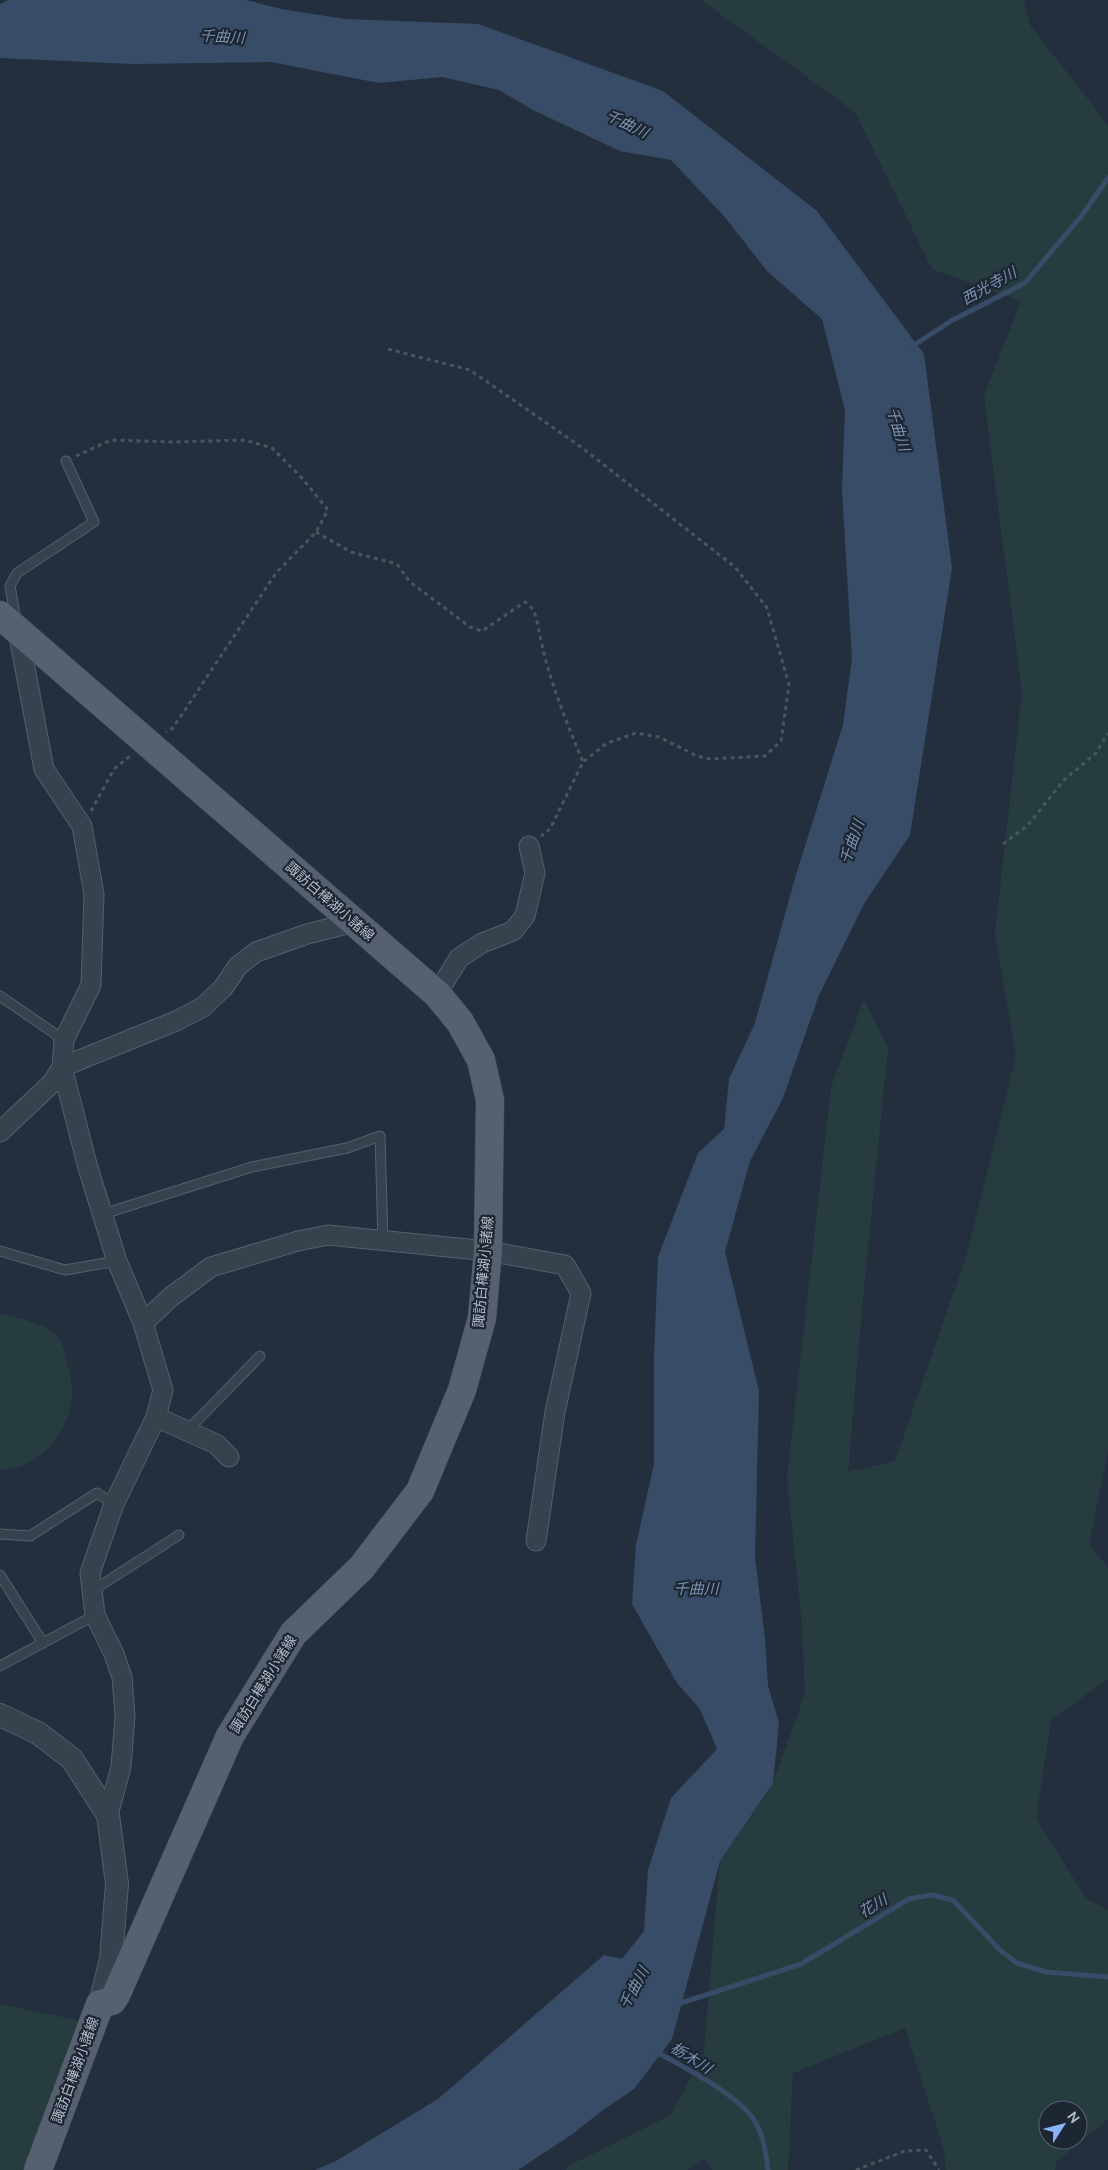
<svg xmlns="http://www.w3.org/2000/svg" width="1108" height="2170" viewBox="0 0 1108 2170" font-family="Ubuntu,'Noto Sans JP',sans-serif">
  <rect width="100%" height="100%" fill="#242f3e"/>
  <!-- green -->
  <path fill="#263c3f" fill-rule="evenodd" d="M701,0H1024L1030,25L1108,125V1451L1089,1544L1108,1568V1679L1051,1720L1036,1819L1086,1898L1108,1910V2119L1056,2162L1055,2170H946L944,2150L905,2028L793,2073L788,2170H712L705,2158L687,2170H566L568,2166L671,2115L704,2053L720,1861L773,1783L805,1694L802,1624L787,1479L831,1087L864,999L888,1048L861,1319L848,1472L895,1461L966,1257L1016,1056L995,933L1022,693L984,396L1021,301L932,269L855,112ZM1048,2110H1078V2140H1048Z
    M0,1314C15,1317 47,1324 57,1336C63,1344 65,1354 67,1364C70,1374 73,1388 72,1398C67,1435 39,1469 0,1470Z
    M0,2004L82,2021L27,2170H0Z"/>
  <!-- water -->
  <path fill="#394c67" d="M8,0H246L281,9L345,19L478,24L663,91L817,211L924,354L952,568L910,835L865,902L819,995L783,1098L750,1161L725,1252L759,1391L755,1557L765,1639L768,1686L779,1723L773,1783L720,1861L672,2039L634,2089L603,2110L574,2133L518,2170H315L336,2161L438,2099L604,1955L622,1959L644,1931L648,1870L671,1798L717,1749L700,1709L677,1683L632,1604L636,1545L654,1464V1354L658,1257L698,1153L724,1129L729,1079L755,1023L795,878L843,725L852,659L842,490L845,410L822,319L767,271L724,216L671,160L620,151L533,110L499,90L442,77L379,83L271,62L132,64L0,58V4Z"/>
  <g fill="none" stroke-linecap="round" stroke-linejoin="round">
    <!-- stream -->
    <path stroke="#394c67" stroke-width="5" d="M911,347L951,321L1025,283L1083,214L1108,178
      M677,2000L681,2003L801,1964L909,1899L931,1895L953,1900L1001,1951L1017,1963L1046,1972L1108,1977
      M655,2051C683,2067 744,2097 757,2125C764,2139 766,2154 768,2170"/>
    <!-- service casing -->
    <g stroke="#565f6c" stroke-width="11">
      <path id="service" d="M16,621L10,586L17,573L94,522L66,461
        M0,996L64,1040
        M103,1214L252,1167L347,1148L380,1136L383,1242
        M0,1251L65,1270L117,1261
        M187,1431L260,1356
        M0,1534L30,1536L97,1493L114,1504
        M0,1575L43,1643
        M92,1591L179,1535
        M0,1666L95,1615"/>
    </g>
    <!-- minor casing -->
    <g stroke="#565f6c" stroke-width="21">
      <path id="minor" d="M18,631L44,769L82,826L94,894L91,985L64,1040L62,1067L88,1168L117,1261L143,1323L163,1390L156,1417L114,1504L90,1573L95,1615L114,1654L122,1677L125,1716L121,1767L108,1815
        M437,994L459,958L482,943L513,931L525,916L535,873L529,846
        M0,1132L52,1083L62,1067L176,1021L203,1007L223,988L238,966L256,952L307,934L355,922
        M143,1323L172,1296L211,1267L298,1241L328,1235L488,1251L565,1265L581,1293L555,1412L536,1541
        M156,1417L216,1444L229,1457"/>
    </g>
    <!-- tertiary casing -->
    <g stroke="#565f6c" stroke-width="24">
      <path id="tertiary" d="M0,1715L38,1733L72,1759L108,1815L117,1884L111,1959L100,2004"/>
    </g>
    <!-- primary casing -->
    <g stroke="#414a57" stroke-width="29">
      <path id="primary" d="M0,615L437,994L460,1022L481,1060L490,1100L488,1251L482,1318L462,1390L420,1491L362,1567L293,1634L230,1736L116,1995L112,2001L100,2004L38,2170"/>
    </g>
    <!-- path -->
    <path stroke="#44595c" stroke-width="3" stroke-dasharray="4 4" stroke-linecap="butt" d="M388,349L470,370L581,447L735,567L767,608L789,685L781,741L765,756L710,759L697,756L659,737L636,733L607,743L583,762L550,829L541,836
      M76,456L111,440L172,442L245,440L272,448L301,477L328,510L316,532L276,573L173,728L166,732
      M316,532L351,552L397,564L410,582L470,627L482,631L525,602C537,609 537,624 540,636C549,680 566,721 583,762
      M91,811L114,769L130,756
      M1003,844L1027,826L1064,780L1096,753L1108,733
      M856,2170L905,2151L926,2150L939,2170"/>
    <!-- service -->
    <use href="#service" stroke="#38414e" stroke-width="9"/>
    <!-- minor -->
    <use href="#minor" stroke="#38414e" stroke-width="19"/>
    <!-- tertiary -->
    <use href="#tertiary" stroke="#38414e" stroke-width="22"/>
    <!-- primary -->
    <use href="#primary" stroke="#56606e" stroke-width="28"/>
  </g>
  <g text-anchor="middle" stroke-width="4.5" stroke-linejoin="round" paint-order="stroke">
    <!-- street labels -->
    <g font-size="14" fill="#b4bcc9" stroke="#1d2633">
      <text transform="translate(330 901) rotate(41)" y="5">諏訪白樺湖小諸線</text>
      <text transform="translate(483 1272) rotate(-85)" y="5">諏訪白樺湖小諸線</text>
      <text transform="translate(263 1684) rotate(-58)" y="5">諏訪白樺湖小諸線</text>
      <text transform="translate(75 2070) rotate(-70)" y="5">諏訪白樺湖小諸線</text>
    </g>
    <!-- water labels -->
    <g font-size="15" font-style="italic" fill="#7c92b1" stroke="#1d2633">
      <text transform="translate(222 37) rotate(3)" y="5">千曲川</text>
      <text transform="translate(627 124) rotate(26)" y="5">千曲川</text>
      <text transform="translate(989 286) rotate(-29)" y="5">西光寺川</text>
      <text transform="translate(898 429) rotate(73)" y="5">千曲川</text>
      <text transform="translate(852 842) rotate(-71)" y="5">千曲川</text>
      <text x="696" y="1594">千曲川</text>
      <text transform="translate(873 1906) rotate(-31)" y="5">花川</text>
      <text transform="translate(634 1988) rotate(-62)" y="5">千曲川</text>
      <text transform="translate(691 2058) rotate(32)" y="5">栃木川</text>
    </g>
  </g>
  <!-- north arrow -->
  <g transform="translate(1063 2125) rotate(54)"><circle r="24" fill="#1d2633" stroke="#59626f"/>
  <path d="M0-4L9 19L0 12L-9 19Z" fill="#8ab4f8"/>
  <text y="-8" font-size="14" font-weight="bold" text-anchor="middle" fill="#b4bcc9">N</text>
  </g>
</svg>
